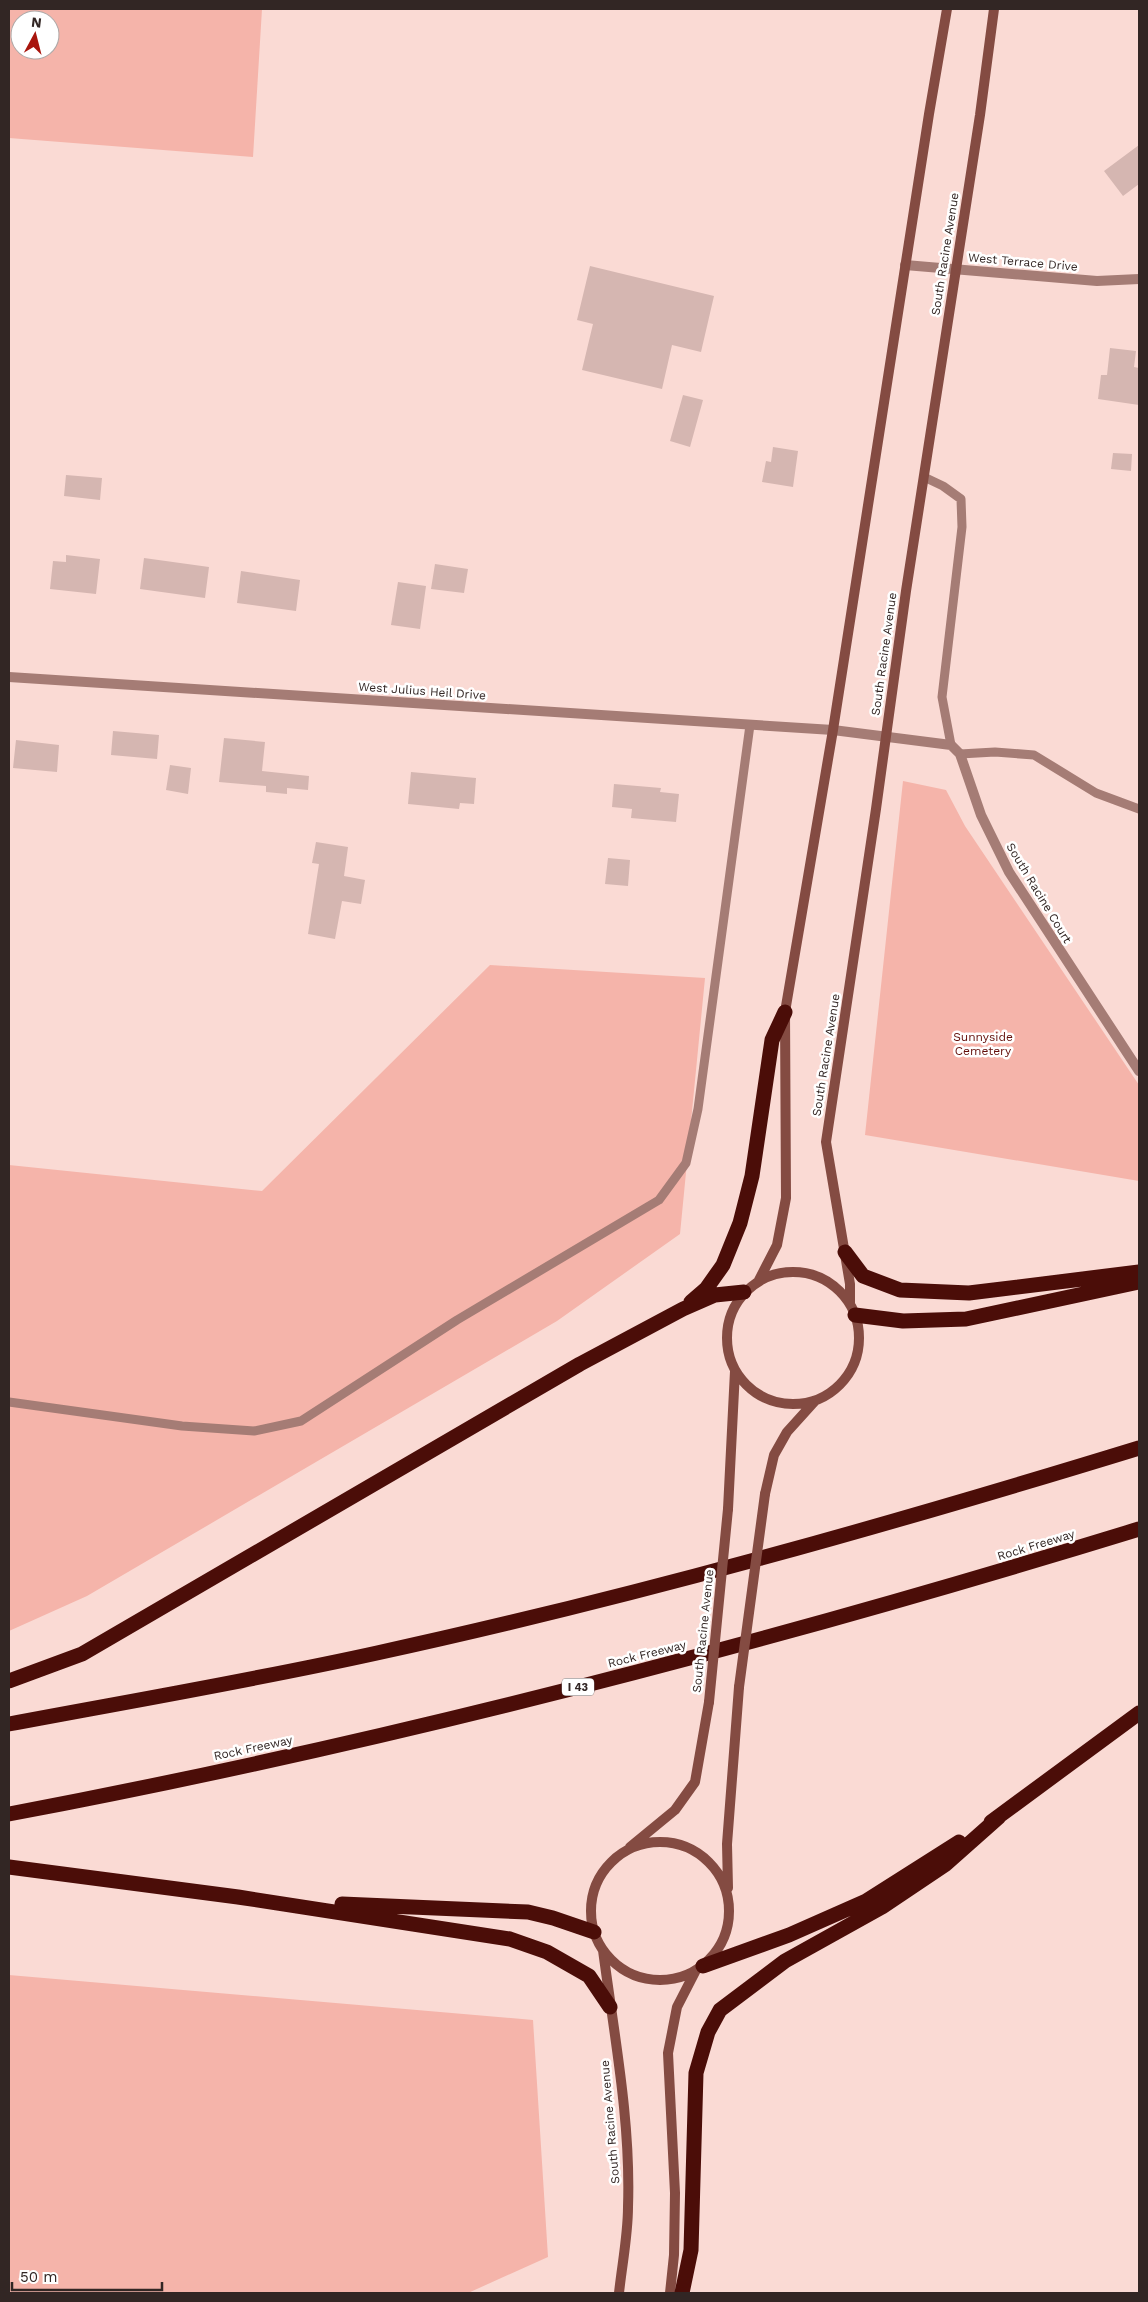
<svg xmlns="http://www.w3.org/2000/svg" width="1148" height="2302" viewBox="0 0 1148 2302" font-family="'Work Sans',sans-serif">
  <rect width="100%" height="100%" fill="#fadad4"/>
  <!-- green -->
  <path fill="#f5b4aa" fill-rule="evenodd" d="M9,9H262L253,157L9,138ZM20,20H50V50H20Z
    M903,781L946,790L965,826L1139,1085V1181L865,1135Z
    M490,965L705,978L680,1234L557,1321L87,1596L9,1631V1165L262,1191Z
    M9,1975L533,2020L548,2257L468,2293H9Z"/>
  <!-- building -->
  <path fill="#d5b6b1" d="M1139,145V184L1123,196L1104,171Z
    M590,266L714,296L701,352L672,345L662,389L582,370L593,324L577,320Z
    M1110,348L1136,351L1134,367L1139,368V405L1098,399L1101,375H1107Z
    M683,395L703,400L690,447L670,441Z
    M773,447L798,451L793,487L762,482L766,461L771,462Z
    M1113,453L1132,454L1131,471L1111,469Z
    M66,475L102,478L100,500L64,496Z
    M66,555L100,559L96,594L50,589L53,561L66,562Z
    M144,558L209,567L205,598L140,589Z
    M435,564L468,569L464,593L431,589Z
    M241,571L300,580L296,611L237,603Z
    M398,582L426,586L420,629L391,625Z
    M113,731L159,735L157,759L111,755Z
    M224,738L265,742L262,771L309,776L308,790L287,788V794L266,792V786L219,782Z
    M16,740L59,745L57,772L13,768Z
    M170,765L191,768L188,794L166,790Z
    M411,772L476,778L474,804L460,803L459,809L408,804Z
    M614,784L661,788L660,792L679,794L676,822L631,818L632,809L612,807Z
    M316,842L348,847L344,876L365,880L361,904L342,901L335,939L308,934L319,864L312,863Z
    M608,858L630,860L628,886L605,884Z"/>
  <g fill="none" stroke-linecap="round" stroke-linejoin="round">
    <!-- lane -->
    <path stroke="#a57c75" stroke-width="9" d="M924,477L943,486L961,499L962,527L942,697L951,745
      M960,754L995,752L1034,755L1096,793L1139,809
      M9,1402L182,1426L254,1431L301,1421L457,1320L659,1200L686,1163L698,1109L750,725"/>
    <!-- street -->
    <path stroke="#a57c75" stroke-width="10" d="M905,265L1097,281L1139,279
      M9,677L833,730L951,745L960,754L981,815L1009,872L1139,1071"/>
    <!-- secondary -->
    <path stroke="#844b42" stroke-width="10" d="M727 1338a66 66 0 1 1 132 0a66 66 0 1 1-132 0Z
      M759,1280L777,1245L786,1198L785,1012L833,730L929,114L947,9
      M850,1303V1284L826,1142L876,809L906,591L980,115L994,9
      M765,1494L774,1455L787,1432L815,1401
      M728,1509L735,1371
      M591 1911a69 69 0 1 1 138 0a69 69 0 1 1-138 0Z
      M630,1847L675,1810L695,1782L709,1702
      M728,1888L727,1844L739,1687
      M603,1950C614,2035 631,2121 628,2207C628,2235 622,2265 619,2293
      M670,2293L674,2255L675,2193L668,2053L677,2007L695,1972"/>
    <!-- highway -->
    <path stroke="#4b0d08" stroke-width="15" d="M845,1252L863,1276L900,1290L969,1293L1139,1272
      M691,1302L706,1289L723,1265L740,1223L752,1176L772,1040L785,1012
      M855,1315L903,1321L966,1319L1139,1282
      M9,1681L82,1654L580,1364L683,1309L715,1295L744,1292
      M9,1724C131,1701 255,1680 377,1653C634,1597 888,1525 1139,1448
      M9,1814C391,1742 768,1643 1139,1529
      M991,1822L1139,1713
      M9,1867L238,1897L510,1939L547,1952L589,1976L610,2007
      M342,1904L528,1912L553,1918L594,1932
      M703,1966L789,1935L866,1901L959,1842
      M682,2293L691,2250L696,2073L708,2032L720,2010L785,1961L882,1907L946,1864L999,1817"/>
    <!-- secondary-bridge -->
    <path stroke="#844b42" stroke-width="10" d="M739,1687L765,1494
      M709,1702L728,1509"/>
  </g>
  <g text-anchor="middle" stroke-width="5" stroke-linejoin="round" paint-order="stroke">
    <!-- shield labels -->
    <rect fill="#fff" stroke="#706766" stroke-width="1" x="562" y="1678.5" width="32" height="17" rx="4"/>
    <g font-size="11" font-weight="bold" fill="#322624">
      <text x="578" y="1691">I 43</text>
    </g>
    <!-- street labels -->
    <g font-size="12" fill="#322624" stroke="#fff">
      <text transform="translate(945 254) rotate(-81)" y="4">South Racine Avenue</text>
      <text transform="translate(1023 262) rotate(5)" y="4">West Terrace Drive</text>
      <text transform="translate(884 654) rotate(-82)" y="4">South Racine Avenue</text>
      <text transform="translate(422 691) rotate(4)" y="4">West Julius Heil Drive</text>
      <text transform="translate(1039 893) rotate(59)" y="4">South Racine Court</text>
      <text transform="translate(826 1055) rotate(-81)" y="4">South Racine Avenue</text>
      <text transform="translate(1036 1545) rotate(-17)" y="4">Rock Freeway</text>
      <text transform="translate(703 1631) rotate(-84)" y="4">South Racine Avenue</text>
      <text transform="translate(647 1654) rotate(-14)" y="4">Rock Freeway</text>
      <text transform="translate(253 1748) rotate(-12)" y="4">Rock Freeway</text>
      <text transform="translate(610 2122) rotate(-95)" y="4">South Racine Avenue</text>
    </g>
    <!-- park labels -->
    <g font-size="12" fill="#620d08" stroke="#fff">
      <text x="983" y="1041">Sunnyside<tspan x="983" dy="14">Cemetery</tspan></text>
    </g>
  </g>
  <!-- border -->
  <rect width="1148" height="2302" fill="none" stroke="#322624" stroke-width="20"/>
  <!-- north arrow -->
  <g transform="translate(35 35) rotate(7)"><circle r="24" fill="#ffffff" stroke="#ada8a7"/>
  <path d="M0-4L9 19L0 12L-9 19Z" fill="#a8150d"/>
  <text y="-8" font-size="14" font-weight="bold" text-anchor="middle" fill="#322624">N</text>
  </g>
  <!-- scale -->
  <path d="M12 2282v8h150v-8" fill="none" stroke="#322624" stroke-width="2.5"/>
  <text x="20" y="2282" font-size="15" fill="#322624" stroke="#ffffff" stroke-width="4" paint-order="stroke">50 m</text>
</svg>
